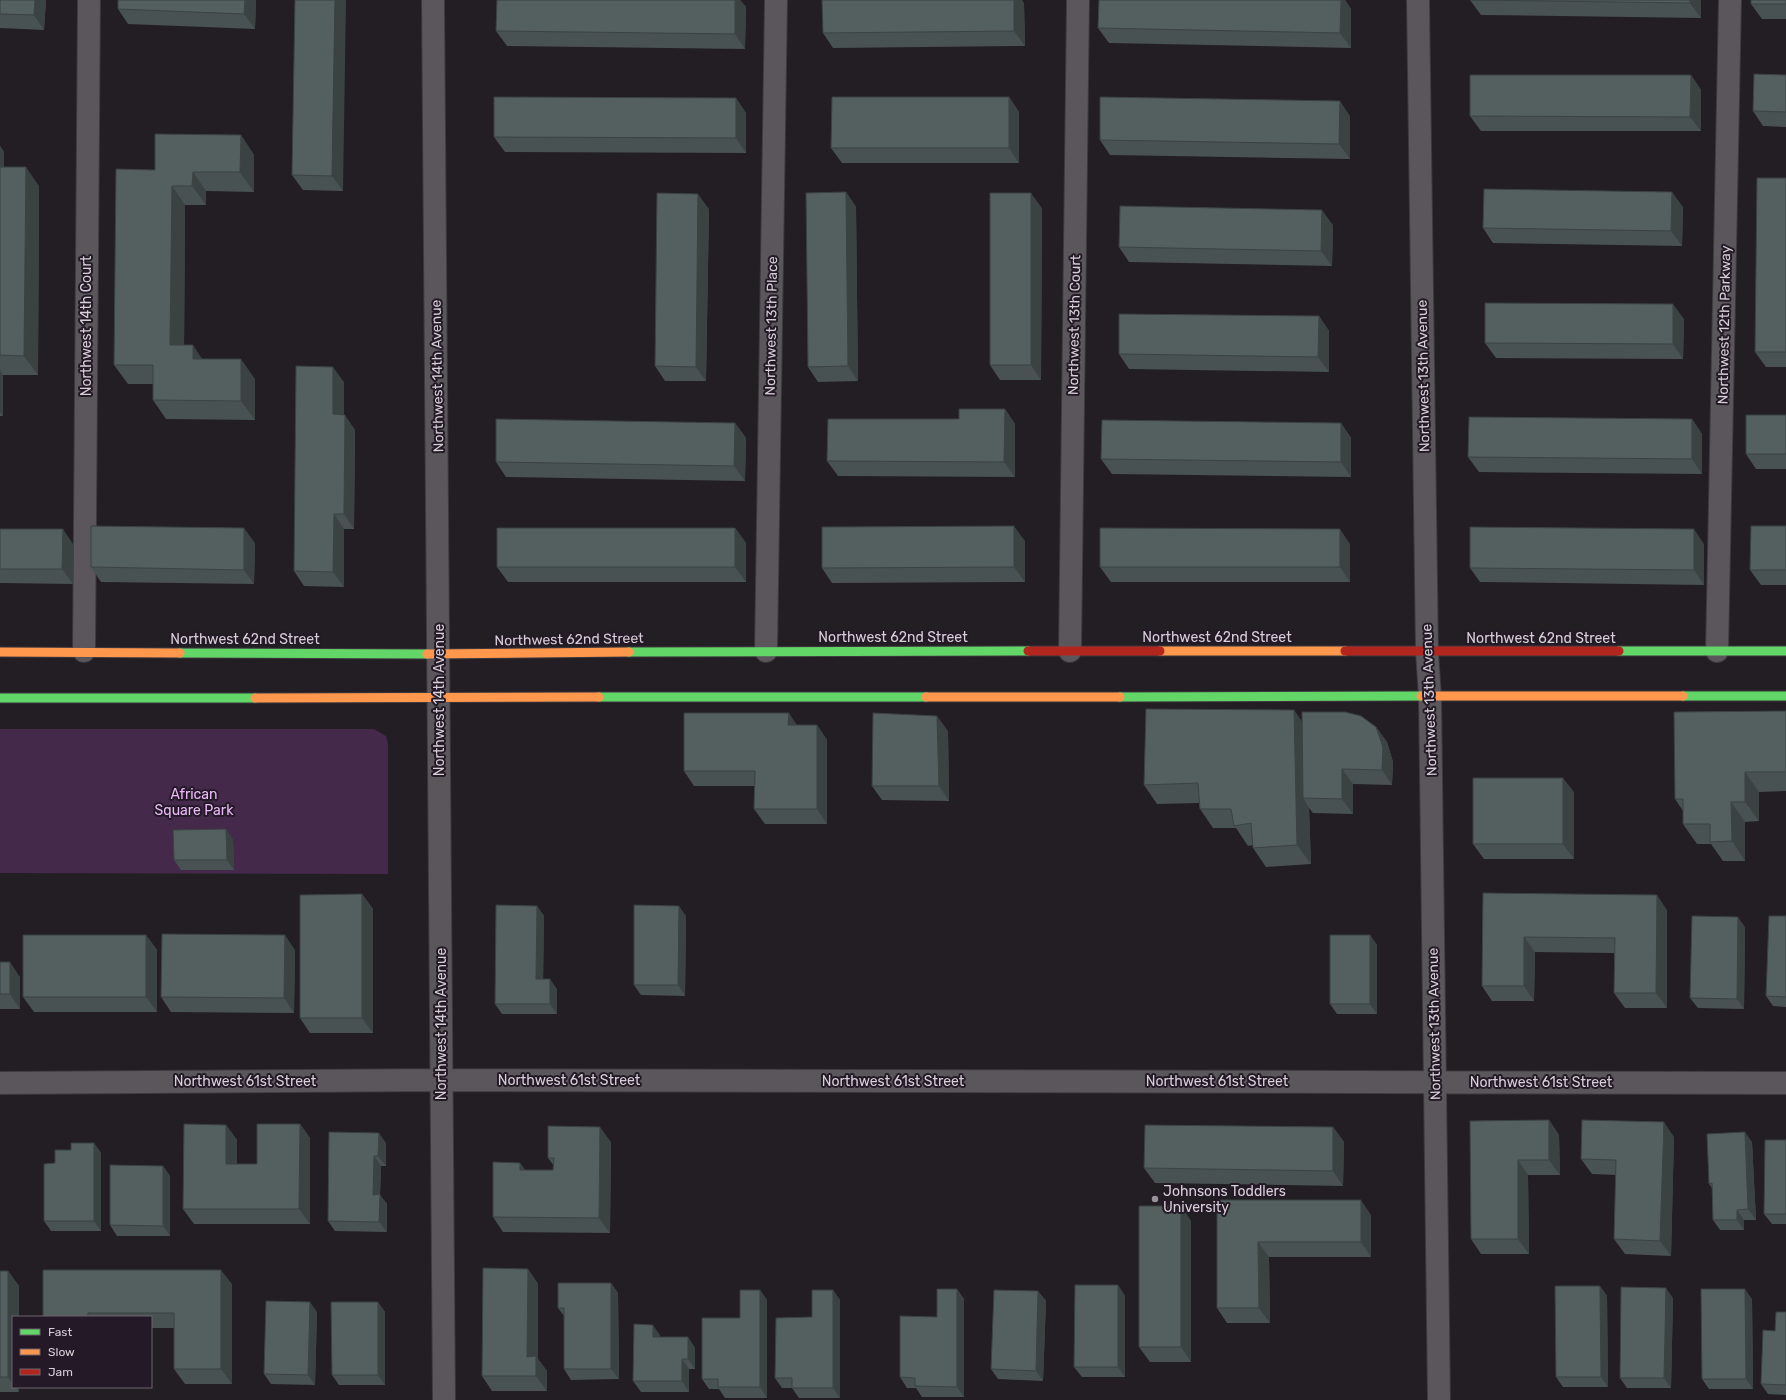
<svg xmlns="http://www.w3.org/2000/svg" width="1786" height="1400" viewBox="0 0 1786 1400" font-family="Rubik,sans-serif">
  <rect width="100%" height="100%" fill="#231d24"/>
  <!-- green -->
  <path fill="#44294a" d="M0,729H374L386,736L388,744V874L0,873Z"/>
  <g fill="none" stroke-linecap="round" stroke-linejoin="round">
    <!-- street casing -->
    <g stroke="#3d383e" stroke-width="24">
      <path id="street" d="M433,0L444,1400
        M1418,0L1427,652L1430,697L1439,1400
        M84,651L89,0
        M766,651L776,0
        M1070,651L1078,0
        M1717,651L1730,0
        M0,1083L441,1080L1786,1083"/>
    </g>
    <!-- fast casing -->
    <g stroke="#3d383e" stroke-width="11">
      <path id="fast" d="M1619,651H1786
        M629,652L1028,651
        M180,653L427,654
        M1683,696H1786
        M599,697H926
        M1120,697L1421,696
        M0,698H255"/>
    </g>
    <!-- slow casing -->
    <g stroke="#3d383e" stroke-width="11">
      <path id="slow" d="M1160,651H1345
        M0,652L180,653
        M427,654L629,652
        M1421,696H1683
        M926,697H1120
        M255,698L599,697"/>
    </g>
    <!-- jam casing -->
    <g stroke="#3d383e" stroke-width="11">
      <path id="jam" d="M1028,651H1160
        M1345,651H1619"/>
    </g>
    <!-- street -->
    <use href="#street" stroke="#5b565c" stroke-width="22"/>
    <!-- fast -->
    <use href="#fast" stroke="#63d668" stroke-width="9"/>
    <!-- slow -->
    <use href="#slow" stroke="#ff974d" stroke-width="9"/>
    <!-- jam -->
    <use href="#jam" stroke="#b3261e" stroke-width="9"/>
  </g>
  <!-- wall -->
  <path fill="#485252" d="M0,0H46L44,30L0,28Z
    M118,0H256L255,29L128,24L118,9Z
    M295,0L343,191L303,190L292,175Z
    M497,0H740L746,7L745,49L507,46L496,31Z
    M1099,0H1345L1351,9V48L1109,43L1098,28Z
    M1470,0H1701V18L1481,15Z
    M1786,0V19H1762L1751,4Z
    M1024,3L1025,46L833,48L823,33Z
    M1691,75L1701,90V131H1481L1470,116Z
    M1786,75V127L1763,126L1753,111Z
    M1009,97L1019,112V163H842L831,148Z
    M736,98L746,113V153L505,152L494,137Z
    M1350,116V159L1110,155L1100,140Z
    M241,135L254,155V192L206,191V205H185L184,345L203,359L255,379V420L166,419L153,400V384H128L114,365L155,170Z
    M0,146L4,152V167L39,186L38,375H3V416H0Z
    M1786,178V367H1766L1755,352Z
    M846,192L856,207L858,381L818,382L808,367Z
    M1683,207L1682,246L1493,243L1483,228Z
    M1042,208L1041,380H1000L990,365Z
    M709,209L706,381H665L655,366Z
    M1333,225L1332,266L1129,262L1119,247Z
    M1319,316L1329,331V372L1129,369L1119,354Z
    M1684,319L1683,359L1496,358L1485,343Z
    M344,382V415L355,430L354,529H344V587L304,586L294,571Z
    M1005,409L1015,424V477L838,476L827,461L959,419Z
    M1786,415V469H1756L1746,454Z
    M1692,419L1702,434V474L1479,472L1468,457Z
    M735,423L746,438L745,481L506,477L496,462Z
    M1341,423L1351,438V477L1112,474L1101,459Z
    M1786,526V585H1761L1750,570Z
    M735,528L746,543V582H508L497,567Z
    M0,529L73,544V584L0,583Z
    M1025,541V582L832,583L822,568Z
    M255,543L254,584L101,582L91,567Z
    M1350,544V582H1111L1100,567Z
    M1704,544V585L1480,582L1470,568Z
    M1294,710L1302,722L1376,727L1387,742L1393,762L1392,785L1353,784V814L1313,813L1309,808L1311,864L1266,867L1253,848V845L1248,846L1236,828H1213L1200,809L1199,803L1157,804L1144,785Z
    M1786,711V791L1759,792V821L1745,822V861H1723L1711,844H1697L1683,824V811L1675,799Z
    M797,725H817L827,740V824H765L754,809L755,786H694L684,771Z
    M948,731L949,801L882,800L872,786Z
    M1574,792V859H1484L1473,844Z
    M233,839L234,870H181L174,860Z
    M1483,893L1667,910V1008H1625L1614,993V953L1535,952L1534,1001H1492L1482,986Z
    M362,894L373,909V1033H310L300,1018Z
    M537,906L544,916L543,979L557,989V1014H502L495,1004Z
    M686,916L685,996L641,995L634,985Z
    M1786,916V1007L1773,1006L1766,996Z
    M1745,927L1744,1009L1698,1008L1690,998Z
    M146,935L157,950V1012H34L23,997Z
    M1370,935L1377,945V1014H1337L1330,1004Z
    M295,950L294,1013L171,1012L161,997Z
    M0,962L20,977V1009H0Z
    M1549,1120L1559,1135L1560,1175H1528L1529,1254H1481L1471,1239L1470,1121Z
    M300,1124L310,1138V1224H194L183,1209L226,1125L237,1140V1164H257Z
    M1333,1127L1344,1142L1343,1186L1155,1183L1144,1168Z
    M329,1132L386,1143V1166H381L380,1195L387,1204V1232L335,1231L328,1221Z
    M1674,1137L1671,1256L1625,1254L1614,1239L1616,1175L1592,1174L1581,1159Z
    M1786,1140V1224H1772L1764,1214Z
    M611,1142L610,1233L503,1232L493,1217L520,1163L525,1170H553L554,1166L548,1158Z
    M1752,1142L1756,1220H1744V1230H1720L1713,1220L1712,1188L1709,1184Z
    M94,1143L101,1153V1231H51L44,1221L55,1163L71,1150Z
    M163,1166L170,1176V1236H117L110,1225Z
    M1217,1200L1371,1215V1257H1269L1270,1323H1227L1217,1308Z
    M1181,1206L1191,1221V1362H1150L1139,1347Z
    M528,1269L538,1284V1359L547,1371V1391H492L482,1376Z
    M0,1271H8L19,1286V1317H13V1387H19V1392H0Z
    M611,1283L618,1293L619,1379L571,1380L564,1369V1316L558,1308Z
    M232,1284V1384H185L174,1369V1328H151V1317H43Z
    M1118,1285L1125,1296V1377H1082L1074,1367Z
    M1600,1286L1607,1296L1608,1387H1563L1556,1377Z
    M957,1289L964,1299V1397H922L916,1388H907L900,1377L937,1317Z
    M760,1290L767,1300V1398H725L719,1389H709L702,1379L740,1318Z
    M833,1290L840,1300V1398H799L792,1388H782L775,1378L812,1317Z
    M1038,1291L1046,1301L1043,1381L998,1379L991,1369Z
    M1673,1298L1671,1388H1627L1620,1378Z
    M1752,1299L1753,1389H1709L1702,1379Z
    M378,1302L385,1312V1385H339L332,1375Z
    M317,1312L315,1385L271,1384L264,1374Z
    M1786,1312V1395L1768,1394L1761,1384L1775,1331Z
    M660,1335V1337H688L695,1348V1369H689V1392H641L633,1381Z"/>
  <!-- shaded-wall -->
  <path fill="#3b4242" d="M35,0H46L44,30L34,15Z
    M245,0H256L255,29L244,14Z
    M335,0H346L343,191L332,176Z
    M735,0H740L746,7L745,49L735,34Z
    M1014,0H1022L1024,3L1025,46L1014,31Z
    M1341,0H1345L1351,9V48L1340,33Z
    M1690,0H1701V18L1690,3Z
    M1691,75L1701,90V131L1690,117Z
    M1009,97L1019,112V163L1009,148Z
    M736,98L746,113V153L736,138Z
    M1340,101L1350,116V159L1339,144Z
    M241,135L254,155V192L240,172Z
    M0,146L4,152V186L0,180Z
    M26,167L39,186L38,375L24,356Z
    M193,172L206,191V205L192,186Z
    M172,186L185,205L184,364L170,345Z
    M846,192L856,207L858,381L848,366Z
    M1672,192L1683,207L1682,246L1671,231Z
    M1031,193L1042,208L1041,380L1031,365Z
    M698,194L709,209L706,381L696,367Z
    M1322,210L1333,225L1332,266L1321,251Z
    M1673,304L1684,319L1683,359L1673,344Z
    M1319,316L1329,331V372L1318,357Z
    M193,345L206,365L193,359Z
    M241,359L255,379V420L241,401Z
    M333,367L344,382V429L333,414Z
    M0,370L3,375V416L0,412Z
    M1005,409L1015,424V477L1004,462Z
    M345,415L355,430L354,529L344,514Z
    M1692,419L1702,434V474L1692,459Z
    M735,423L746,438L745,481L734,466Z
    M1341,423L1351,438V477L1341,462Z
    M334,514L344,529V587L333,572Z
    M1014,526L1025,541V582L1014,567Z
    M244,528L255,543L254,584L244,570Z
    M735,528L746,543V582L735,567Z
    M63,529L73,544V584L62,569Z
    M1340,529L1350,544V582L1340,567Z
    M1694,529L1704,544V585L1694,570Z
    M1294,710L1307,729L1303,798L1309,808L1311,864L1297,845Z
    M789,713L799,728L788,725Z
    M937,716L948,731L949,801L939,786Z
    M817,725L827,740V824L817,809Z
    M1376,727L1387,742L1393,762L1392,785L1382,770Z
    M1342,769L1353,784V814L1342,799Z
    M1745,772L1759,792V821L1745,802Z
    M1563,778L1574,792V859L1563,844Z
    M1731,802L1745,822V861L1732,841Z
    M226,829L233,839L234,870L227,860Z
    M362,894L373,909V1033L362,1018Z
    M1657,895L1667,910V1008L1656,993Z
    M537,906L544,916L543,990L536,979Z
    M679,906L686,916L685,996L678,985Z
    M1738,917L1745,927L1744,1009L1737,999Z
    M146,935L157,950V1012L146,997Z
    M285,935L295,950L294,1013L284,998Z
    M1370,935L1377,945V1014L1370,1004Z
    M1524,937L1535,952L1534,1001L1524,986Z
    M10,962L20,977V1009L10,994Z
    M550,979L557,989V1014L550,1004Z
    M1549,1120L1559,1135L1560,1175L1549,1160Z
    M1664,1122L1674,1137L1671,1256L1660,1241Z
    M300,1124L310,1138V1224L299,1209Z
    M226,1125L237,1140V1179L226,1164Z
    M600,1127L611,1142L610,1233L599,1218Z
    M1333,1127L1344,1142L1343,1186L1333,1171Z
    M1745,1132L1752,1142L1756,1220L1748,1209Z
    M379,1133L386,1143V1166L378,1156Z
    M94,1143L101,1153V1231L94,1221Z
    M374,1156L381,1166L380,1195L387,1204V1232L379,1222L373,1195Z
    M1518,1160L1528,1175L1529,1254L1518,1239Z
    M520,1163L531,1178L520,1170Z
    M163,1166L170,1176V1236L163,1226Z
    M1361,1200L1371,1215V1257L1361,1242Z
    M1181,1206L1191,1221V1362L1181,1347Z
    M1737,1210L1744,1220V1230L1737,1220Z
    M1258,1242L1269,1257L1270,1323L1259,1308Z
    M528,1269L538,1284V1359L547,1371V1391L536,1376L527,1357Z
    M221,1270L232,1284V1384L221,1369Z
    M8,1271L19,1286V1317H13V1384L8,1377Z
    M611,1283L618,1293L619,1379L611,1369Z
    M1118,1285L1125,1296V1377L1118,1367Z
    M1600,1286L1607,1296L1608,1387L1601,1377Z
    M1666,1288L1673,1298L1671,1388L1664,1378Z
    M957,1289L964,1299V1397L957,1387Z
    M1745,1289L1752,1299L1753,1389L1746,1379Z
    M760,1290L767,1300V1398L760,1387Z
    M833,1290L840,1300V1398L833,1388Z
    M1038,1291L1046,1301L1043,1381L1036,1371Z
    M310,1302L317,1312L315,1385L308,1375Z
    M378,1302L385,1312V1385L378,1375Z
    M653,1325L660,1335V1347L653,1337Z
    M688,1337L695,1348V1369L688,1359Z
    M682,1359L689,1369V1392L682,1381Z
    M15,1387H19V1392Z"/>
  <!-- building -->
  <path fill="#545f5f" stroke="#3b4242" d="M0,0H35L34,15L0,14Z
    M118,0H245L244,14L118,9Z
    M295,0H335L332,176L292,175Z
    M497,0H735V34L496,31Z
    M822,0H1014V31L823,33Z
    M1099,0H1341L1340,33L1098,28Z
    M1470,0H1690V3Z
    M1751,0H1786V4H1751Z
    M1754,74L1786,75V112L1753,111Z
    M1470,75H1691L1690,117L1470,116Z
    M494,97L736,98V138L494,137Z
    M832,97H1009V148H831Z
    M1100,97L1340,101L1339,144L1100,140Z
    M155,134L241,135L240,172H193L192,186H172L170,345H193V359H241V401L153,400V365H114L116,169L155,170Z
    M0,167H26L24,356L0,355Z
    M1757,178H1786V352H1755Z
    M1484,189L1672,192L1671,231L1483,228Z
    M846,192L848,366L808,367L806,193Z
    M657,193L698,194L696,367L655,366Z
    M990,193H1031V365H990Z
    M1120,206L1322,210L1321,251L1119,247Z
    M1485,303L1673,304V344L1485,343Z
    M1119,314L1319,316L1318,357L1119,354Z
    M296,366L333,367V414L345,415L344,514H334L333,572L294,571Z
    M959,409H1005L1004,462L827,461L828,419H959Z
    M1746,415H1786V454H1746Z
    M1469,417L1692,419V459L1468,457Z
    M496,419L735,423L734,466L496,462Z
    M1102,420L1341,423V462L1101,459Z
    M91,526L244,528V570L91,567Z
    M1014,526V567L822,568V527Z
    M1751,526H1786V570H1750Z
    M1470,527L1694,529V570L1470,568Z
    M497,528H735V567H497Z
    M1100,528L1340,529V567H1100Z
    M0,529H63L62,569H0Z
    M1146,709L1294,710L1297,845L1253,848L1251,823L1234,826L1231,809H1200L1198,783L1144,785Z
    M1786,711V772H1745V802H1731L1732,841L1710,842V824H1683V799H1675L1674,712Z
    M1302,712H1345L1361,716L1376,727L1383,747L1382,770L1342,769V799L1303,798Z
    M684,713H789L788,725H817V809H754L755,771H684Z
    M873,713L937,716L939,786H872Z
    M1473,778H1563V844H1473Z
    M226,829L227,860H174L173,830Z
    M1483,893L1657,895L1656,993H1614L1615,938L1524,937V986H1482Z
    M362,894V1018H300V895Z
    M496,905L537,906L536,979H550V1004H495Z
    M634,905L679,906L678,985H634Z
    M1692,916L1738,917L1737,999L1690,998Z
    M1769,916H1786V997L1766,996Z
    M162,934L285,935L284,998L161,997Z
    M23,935H146V997H23Z
    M1330,935H1370V1004H1330Z
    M0,962H10V994H0Z
    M1549,1120V1160H1518V1239H1471L1470,1121Z
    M1582,1120L1664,1122L1660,1241L1614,1239L1616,1160L1581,1159Z
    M184,1124L226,1125V1164H257V1124H300L299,1209H183Z
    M1145,1125L1333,1127V1171L1144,1168Z
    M548,1126L600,1127L599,1218L493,1217V1162L520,1163V1170H553L554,1158H548Z
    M329,1132L379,1133L378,1156H374L373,1195L380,1194L379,1222L328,1221Z
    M1745,1132L1748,1209L1737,1210V1220H1713L1712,1183L1709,1184L1707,1134Z
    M1765,1140H1786V1214H1764Z
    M71,1143H94V1221H44V1164L55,1163V1150H71Z
    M110,1165L163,1166V1226L110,1225Z
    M1217,1200H1361V1242H1258L1259,1308H1217Z
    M1139,1206H1181V1347H1139Z
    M483,1268L528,1269L527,1357L536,1356V1376H482Z
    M43,1270H221V1369H174V1313H88V1317H43Z
    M0,1271H8V1377H0Z
    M558,1283H611V1369H564V1308H558Z
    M1075,1285H1118V1367H1074Z
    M1555,1286H1600L1601,1377H1556Z
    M1621,1287L1666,1288L1664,1378H1620Z
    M937,1289H957V1387L915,1386V1378L900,1377V1316L937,1317Z
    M1701,1289H1745L1746,1379H1702Z
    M740,1290H760V1387H718V1379H702V1318H740Z
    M812,1290H833V1388H792V1378H775L776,1318L812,1317Z
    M994,1290L1038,1291L1036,1371L991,1369Z
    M266,1301L310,1302L308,1375L264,1374Z
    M331,1302H378V1375H332Z
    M1776,1312H1786V1385L1761,1384L1763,1330L1775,1331Z
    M634,1324L653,1325V1337H688V1359H682V1381H633Z"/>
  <!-- markers -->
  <circle fill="#989199" stroke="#241a27" stroke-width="1.5" cx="1155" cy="1199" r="4"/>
  <g text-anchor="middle" stroke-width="4" stroke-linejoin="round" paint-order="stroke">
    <!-- street labels -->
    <g font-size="14" fill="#d7cfd8" stroke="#241a27">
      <text transform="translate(1074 325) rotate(-89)" y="5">Northwest 13th Court</text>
      <text transform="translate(1724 325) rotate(-89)" y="5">Northwest 12th Parkway</text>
      <text transform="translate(86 326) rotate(-90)" y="5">Northwest 14th Court</text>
      <text transform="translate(771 326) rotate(-89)" y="5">Northwest 13th Place</text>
      <text transform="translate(437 376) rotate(-91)" y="5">Northwest 14th Avenue</text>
      <text transform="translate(1423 376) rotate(-91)" y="5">Northwest 13th Avenue</text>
      <text x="893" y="642">Northwest 62nd Street</text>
      <text x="1217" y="642">Northwest 62nd Street</text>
      <text x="1541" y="643">Northwest 62nd Street</text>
      <text x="245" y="644">Northwest 62nd Street</text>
      <text transform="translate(569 639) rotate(-1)" y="5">Northwest 62nd Street</text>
      <text transform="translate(439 700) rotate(-90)" y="5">Northwest 14th Avenue</text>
      <text transform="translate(1429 700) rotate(-92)" y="5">Northwest 13th Avenue</text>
      <text transform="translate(441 1024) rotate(-90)" y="5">Northwest 14th Avenue</text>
      <text transform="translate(1434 1024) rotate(-91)" y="5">Northwest 13th Avenue</text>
      <text x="569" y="1085">Northwest 61st Street</text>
      <text x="245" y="1086">Northwest 61st Street</text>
      <text x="893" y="1086">Northwest 61st Street</text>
      <text x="1217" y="1086">Northwest 61st Street</text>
      <text x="1541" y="1087">Northwest 61st Street</text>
    </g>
    <!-- park labels -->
    <g font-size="14" fill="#edb9fa" stroke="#241a27">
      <text x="194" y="799">African<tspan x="194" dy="16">Square Park</tspan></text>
    </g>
    <!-- poi labels -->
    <g font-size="14" fill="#d7cfd8" stroke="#241a27" text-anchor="start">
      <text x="1163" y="1196">Johnsons Toddlers<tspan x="1163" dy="16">University</tspan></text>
    </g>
  </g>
  <!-- legend -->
  <rect x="12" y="1316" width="140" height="72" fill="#241a27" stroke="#6c626e"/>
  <rect x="20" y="1329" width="20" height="6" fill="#63d668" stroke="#6c626e"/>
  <text x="48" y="1336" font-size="12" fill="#d7cfd8">Fast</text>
  <rect x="20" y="1349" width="20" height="6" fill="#ff974d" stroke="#6c626e"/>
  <text x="48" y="1356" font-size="12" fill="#d7cfd8">Slow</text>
  <rect x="20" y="1369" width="20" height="6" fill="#b3261e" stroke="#6c626e"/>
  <text x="48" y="1376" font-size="12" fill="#d7cfd8">Jam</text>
</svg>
